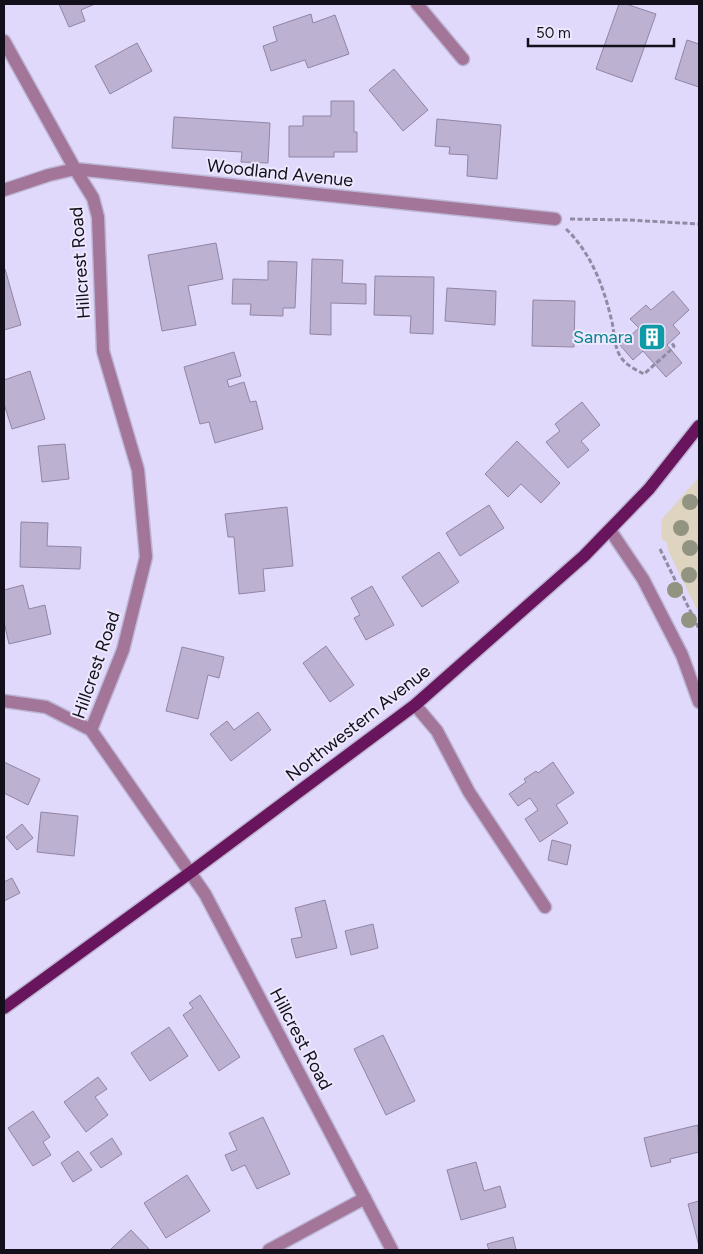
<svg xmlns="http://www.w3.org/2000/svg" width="703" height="1254" viewBox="0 0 703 1254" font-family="Figtree,sans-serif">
  <rect width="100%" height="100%" fill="#e1d9fb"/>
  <!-- education -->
  <path fill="#ded4bf" d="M699,477V614L668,550L667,543L662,539L661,531L662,519Z"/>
  <!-- building -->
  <path fill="#bdb1d1" stroke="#9185a4" d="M59,4H95L81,10L85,21L69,27Z
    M619,4H626L656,14L632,82L596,69Z
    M311,14L313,23L335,15L349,54L308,68L305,60L271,71L263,46L277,41L273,27Z
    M687,40L699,44V87L675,79Z
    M137,43L152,71L110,94L95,66Z
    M394,69L428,110L403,131L369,90Z
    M331,101H354V132H357V152H334V157H289V126H303V116H331Z
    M174,117L270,123L268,163L241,162L242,152L172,148Z
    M437,119L501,125L497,179L467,176L468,155L449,154L450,147L435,146Z
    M216,243L223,279L188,286L196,325L162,331L148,255Z
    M312,259L343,260L342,283L366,284V304L331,303V335L310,334Z
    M268,261L297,262L295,308H283V316L250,315L251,304H232L233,279L268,280Z
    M5,269L21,325L4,330V270Z
    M375,276L434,277L433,334L410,333L411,316L374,315Z
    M447,288L496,291L495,325L445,321Z
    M673,291L689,310L673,325L680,333L667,345L682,363L666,377L643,351L633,360L620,345L639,328L630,319L646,305L651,310Z
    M533,300L575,301L574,347L532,346Z
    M234,352L241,376L227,380L229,387L244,382L250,402L256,401L263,429L215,443L209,422L200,424L184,367Z
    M30,371L45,419L12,429L4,404V380Z
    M582,402L600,425L581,441L589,450L568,468L546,442L560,431L555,424Z
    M517,441L560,483L541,503L521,484L508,497L485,474Z
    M65,444L69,479L42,482L38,446Z
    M489,505L504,528L460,556L446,533Z
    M287,507L293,566L263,569L265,591L239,594L234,537H228L225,514Z
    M21,522L48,523L47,546L81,547L80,569L20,567Z
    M439,552L459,582L422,607L402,577Z
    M23,585L29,609L45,605L51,634L9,644L4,622V590Z
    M372,586L394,625L366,640L354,618L360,615L351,598Z
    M326,646L354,685L330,702L303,663Z
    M182,647L224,657L219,678L208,675L198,719L166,711Z
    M258,712L271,730L231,761L210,734L227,721L234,730Z
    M4,762L40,779L28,805L4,793Z
    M553,762L574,793L556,805L568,823L540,842L525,819L538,810L530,798L518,806L509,794L526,782L524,779L536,771L538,773Z
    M41,812L78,816L74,856L37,852Z
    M22,824L33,838L17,850L6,837Z
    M552,840L571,845L567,865L548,860Z
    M12,878L20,893L4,901V882Z
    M325,900L337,948L296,958L291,939L302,937L295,908Z
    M373,924L378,948L351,955L345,931Z
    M200,995L240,1057L219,1071L183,1015L193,1008L189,1003Z
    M169,1027L188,1056L150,1081L131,1053Z
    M383,1035L415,1101L386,1115L354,1049Z
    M98,1077L107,1089L95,1097L108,1115L86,1132L64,1102Z
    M33,1111L50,1137L43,1142L51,1155L33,1166L8,1128Z
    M263,1117L290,1174L257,1189L245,1165L232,1171L225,1155L237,1150L229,1133Z
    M698,1125L699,1152L670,1159L671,1162L651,1167L644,1138Z
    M112,1138L122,1154L101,1168L90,1153Z
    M78,1151L92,1170L73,1182L61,1163Z
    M476,1162L484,1191L500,1186L506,1207L461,1220L447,1170Z
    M187,1175L210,1211L166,1238L144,1203Z
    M699,1201V1246L688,1204Z
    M131,1230L150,1250H110Z
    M513,1237L516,1250H489L487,1244Z"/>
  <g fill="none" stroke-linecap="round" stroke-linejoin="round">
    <!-- minor casing -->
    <g stroke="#bcb5d3" stroke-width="15">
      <path id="minor" d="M417,4L463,59
        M4,41L75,169L93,198L98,217L103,351L138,470L146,557L123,650L91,730L205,894L392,1250
        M4,190L49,175L75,169L555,219
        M610,530L643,579L682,655L699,702
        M4,701L46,707L91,730
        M415,705L437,731L469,792L545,907
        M269,1250L365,1198"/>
    </g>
    <!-- major casing -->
    <g stroke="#bcb5d3" stroke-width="15">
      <path id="major" d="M4,1008L191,872L415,705L584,556L649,489L699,426"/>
    </g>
    <!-- path -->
    <path stroke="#918ba4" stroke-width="3" stroke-dasharray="5 2.5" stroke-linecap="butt" d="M570,219L629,220L699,224
      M566,229C592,254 604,288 612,322C615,336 614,352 625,362C630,367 638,371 644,374L673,348L674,346L671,342
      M660,549L699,629"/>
    <!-- minor -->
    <use href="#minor" stroke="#a27599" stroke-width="12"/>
    <!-- major -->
    <use href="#major" stroke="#68155d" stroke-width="12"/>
  </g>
  <!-- trees -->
  <g fill="#929381">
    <circle cx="690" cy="502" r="8"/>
    <circle cx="681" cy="528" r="8"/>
    <circle cx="690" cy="548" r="8"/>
    <circle cx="689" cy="575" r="8"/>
    <circle cx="675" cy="590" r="8"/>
    <circle cx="689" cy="620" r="8"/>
  </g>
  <!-- icons -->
  <defs>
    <g id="building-square" transform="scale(1.4375)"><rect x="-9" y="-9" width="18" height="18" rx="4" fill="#0f9aa8" stroke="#ede8fd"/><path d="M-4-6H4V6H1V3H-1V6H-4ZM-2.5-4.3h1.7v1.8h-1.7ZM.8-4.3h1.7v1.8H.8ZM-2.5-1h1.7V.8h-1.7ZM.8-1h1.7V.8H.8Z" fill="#fff"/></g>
  </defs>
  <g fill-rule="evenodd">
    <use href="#building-square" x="652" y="337"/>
  </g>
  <g text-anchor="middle" stroke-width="4" stroke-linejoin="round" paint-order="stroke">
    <!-- street labels -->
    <g font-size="18" fill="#13101b" stroke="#ede8fd">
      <text transform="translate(280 173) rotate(6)" y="6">Woodland Avenue</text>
      <text transform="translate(80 263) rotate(-94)" y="6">Hillcrest Road</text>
      <text transform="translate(96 665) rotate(-71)" y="6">Hillcrest Road</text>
      <text transform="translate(358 723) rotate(-38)" y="6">Northwestern Avenue</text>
      <text transform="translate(301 1039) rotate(62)" y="6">Hillcrest Road</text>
    </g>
    <!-- culture labels -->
    <g font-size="18" fill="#0d838f" stroke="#ede8fd" text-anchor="end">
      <text x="633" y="343">Samara</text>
    </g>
  </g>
  <!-- border -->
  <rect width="703" height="1254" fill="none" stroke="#13101b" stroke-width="10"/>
  <!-- scale -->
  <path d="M528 38v8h146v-8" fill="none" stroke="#13101b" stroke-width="2.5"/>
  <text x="536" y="38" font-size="15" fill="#13101b" stroke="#ede8fd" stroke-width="4" paint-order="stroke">50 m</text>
</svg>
